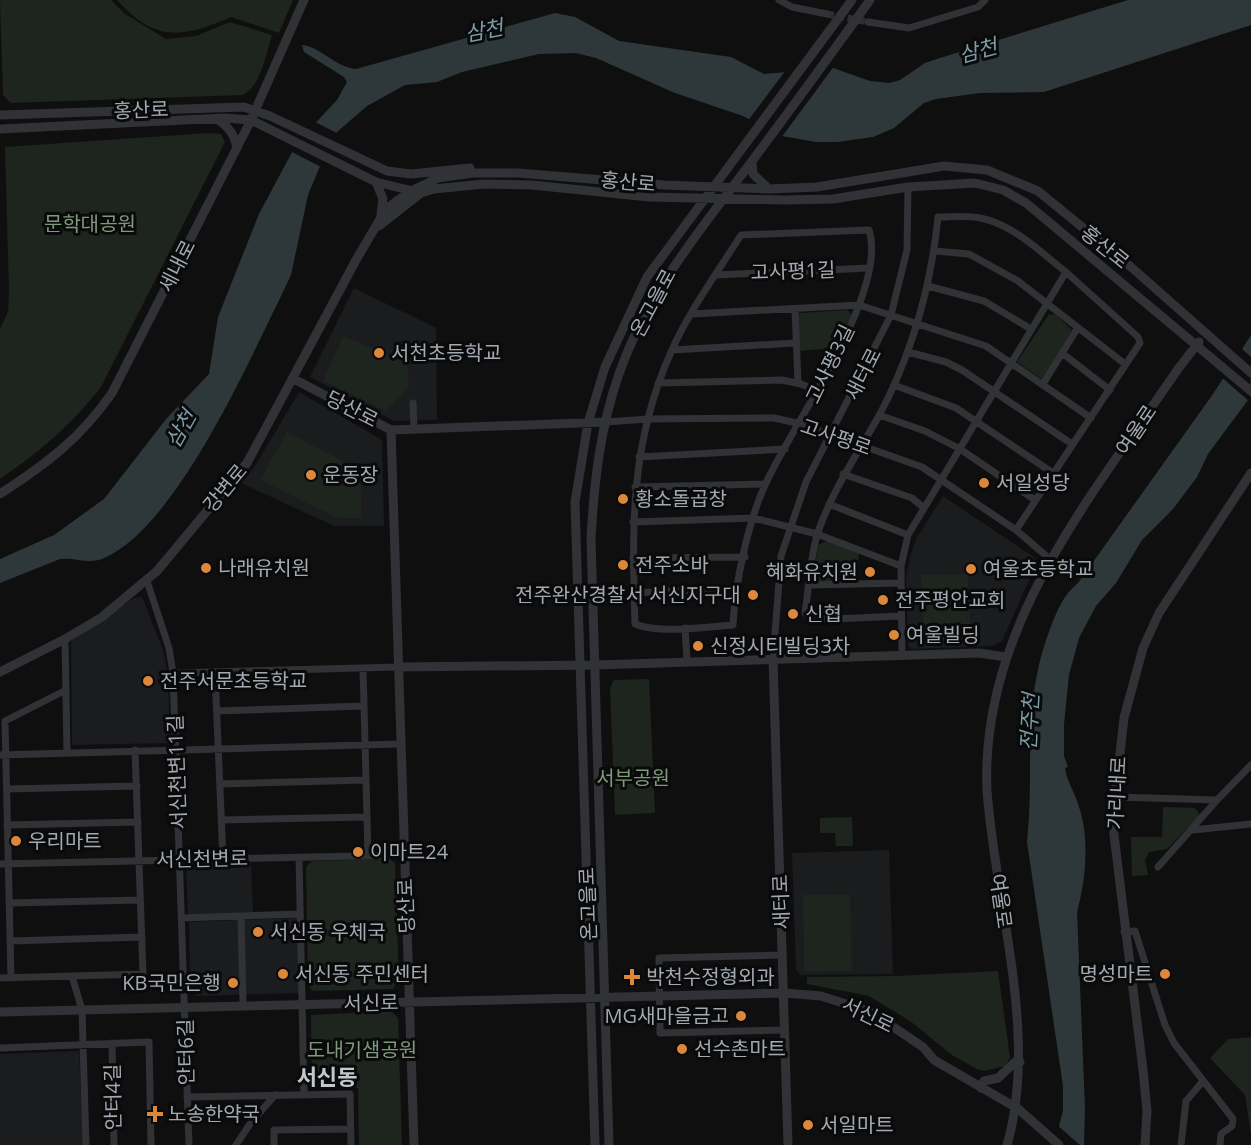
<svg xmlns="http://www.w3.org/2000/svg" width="1251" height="1145" viewBox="0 0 1251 1145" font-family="'Open Sans','Noto Sans KR',sans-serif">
  <rect width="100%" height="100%" fill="#0f0f10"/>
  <!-- built -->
  <path fill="#1b1c1d" d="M354,288L436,328L437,420L394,421L310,377Z
    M299,392L382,440L384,526H334L241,483L255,466Z
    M943,496L1038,560L1002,641L992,646L911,649L908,646L906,577L910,557L916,539Z
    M142,597L163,650L168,675L170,743L72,745L71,641L134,598Z
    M889,850L893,974L801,975L796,970L792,853Z
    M251,862L253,913L188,915L186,864Z
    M297,918L301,993L196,996L190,988L189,922Z
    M79,1051L83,1145H0V1054Z"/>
  <!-- green -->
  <path fill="#1e241e" d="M0,0H111L125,14L166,39L196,36L230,22L272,35C266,54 261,86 243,95L11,103L3,95Z
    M117,0H293L279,33L231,17C182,38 156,43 117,0Z
    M208,133L221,134L225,142L101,387C70,426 41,451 0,479V329L8,312L9,292L5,147Z
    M847,310L852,315L835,348L799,351V313Z
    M1049,314L1056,315L1072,330L1043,380L1017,362Z
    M343,336L407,362L409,387L386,411L323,381Z
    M287,432L360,470L362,518H337L260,480Z
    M827,541L859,552L857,583H817L813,580L818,545Z
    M968,574L971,645L924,647L921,575Z
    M649,679L655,813L615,815L610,688L614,680Z
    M1163,807L1195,808L1200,815L1167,849L1149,852L1145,860L1148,875L1132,876L1131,837H1162Z
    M852,817L853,846H836L835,833H820V818Z
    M389,859L395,863L399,980L393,989L312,991L308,985L306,867L312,861Z
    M850,894L852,971H804L803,895Z
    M998,971L1010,1058L1005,1066L985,1071L977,1069L952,1055L910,1021L869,996L807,984V977L896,976Z
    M391,1011L398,1018L402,1145H359L358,1088L312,1087L311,1015Z
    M1251,1037V1135L1245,1095L1210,1058L1228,1039Z"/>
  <!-- water -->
  <path fill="#2e383b" d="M1128,0H1251V25L1044,92L980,93L936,99L924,103L894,128L873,137L837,142H816L782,136L743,116L675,93L596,58L576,53L539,54L462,72L437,82L405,85L367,106L337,132L330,142L308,195L291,275L282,294C248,363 176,527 104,558C90,565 75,557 60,559L0,583V559L54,535L104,499L167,418L209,374L218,317L259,214L291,154L308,131L337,100L347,82L344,77L304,52L302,45C321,47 335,67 356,69L555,13L575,17L619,41L731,57L764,74L833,68L870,81L889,83L900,80L925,63L940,58Z
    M1251,335V396L1208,454L1197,477L1173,509L1142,540L1116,583L1096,606L1079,638L1069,675L1064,724V756L1068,767L1065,768C1067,782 1074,791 1078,804C1090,837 1086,879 1077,912L1085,1108L1084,1145H1054L1063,1111V1086L1027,842C1035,766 1021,705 1050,629C1057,611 1063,595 1078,583L1213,394Z"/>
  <!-- pier -->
  <path fill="#0f0f10" d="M815,65H835L781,138L747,122L786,70Z
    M313,121L339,134L323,168L290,151Z
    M1240,347L1251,357L1250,402L1220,376Z
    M1056,1124L1080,1145H1051Z"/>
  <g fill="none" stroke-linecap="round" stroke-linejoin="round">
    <!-- minor-tunnel -->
    <path stroke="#2c2e30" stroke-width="7" stroke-dasharray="7 3.5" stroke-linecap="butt" d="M827,14L868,22"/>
    <!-- minor -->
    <path stroke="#313235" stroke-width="7" d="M779,0L792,7L827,14
      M868,22L909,28L978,7L985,0
      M869,230C889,292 792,425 766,483C748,521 735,584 733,625C707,627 659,634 635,624C632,526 630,444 671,352C689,311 717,273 741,235Z
      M935,251L969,254L1018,281L1125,364
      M716,275L869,268
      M928,286L984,301L1031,329
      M795,309L798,383
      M692,314L859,305L986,346L1091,418
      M672,350L796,343
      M908,352L946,362L962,370L1072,444
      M1062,353L1110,390
      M658,383L782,380L801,384L817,391
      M1043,384L1077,329
      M894,385L956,408L1053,473
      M413,403L414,429
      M879,415L925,431L960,449L1035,500
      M606,422L648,419L774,418L801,424L922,467L1016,530L1051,560
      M639,457L785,449
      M843,474L912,498L924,508
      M635,487L765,484
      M829,504L908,535
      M633,522L754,518L817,534L901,566
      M1016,530L1140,343L1138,337L1066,272
      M633,558L745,557
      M147,581L169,648L173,673L189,1145
      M809,585L900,583
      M634,593L735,588
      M901,616L813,620L805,613C809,587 810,557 818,532C833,489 858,453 880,414C913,351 931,287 938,217C951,217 967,215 980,218C1013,224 1040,252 1066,272L908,535L901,566L902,656
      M685,628L687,660
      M65,639L67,753
      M773,659L781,556L806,482L891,315L907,250L908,187
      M363,668L368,855
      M173,673L398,667
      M215,673L223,859
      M217,711L364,706
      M0,755L400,744
      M220,784L366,780
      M7,789L137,786
      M1115,797L1217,800L1251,765
      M221,820L367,817
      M7,825L138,822
      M1193,830L1251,824
      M299,857L304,1095
      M0,864L404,855
      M1158,867L1217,800
      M9,903L140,900
      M241,916L243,1004
      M182,918L300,914
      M1124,932L1135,931L1165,1025L1174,1043L1233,1119L1232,1126L1221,1134L1220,1145
      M10,941L142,937
      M783,955L659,958L660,1033L785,1030
      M72,976L82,1010L86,1145
      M0,978L143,974L135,750
      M11,978L5,721L66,690
      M112,1043L114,1145
      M0,1048L149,1042L151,1145
      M187,1097L350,1094L351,1145
      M236,1145L250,1124L275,1095
      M274,1145V1130L350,1129
      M1181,1145L1186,1101L1203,1081"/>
    <!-- tertiary -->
    <path stroke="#313235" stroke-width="9" d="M0,115L244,107L270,116L387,171L411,174L470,168
      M217,119C229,127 234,134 237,148
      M0,129L225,118L251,120L376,182L421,193L434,189L484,184L532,185L649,197L785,200L833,199L908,187L975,183L1003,190L1026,203L1251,391
      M752,161L753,174L769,189
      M376,182L383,199L381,214
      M379,226L421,193
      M294,379L391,430L414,1145
      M391,430L606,422
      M0,494C46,464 80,439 112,393L251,120L304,0
      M773,659L788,1145
      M398,667L595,665L979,653L1006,657
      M0,672L65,639L102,617L157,571L247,463L356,260L386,209L411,191L438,178L473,173H518L664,185L769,189L817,187L944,166L987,170L1038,191L1131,267L1251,373
      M0,1012L784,993L821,996L871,1012L923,1047L934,1060L1017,1108L1059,1145
      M981,1088L984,1081L998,1078L1015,1062H1020
      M595,1145L575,502L588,423L605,367L647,277L852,0
      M609,1145L591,539C594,483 600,428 619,374C646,297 695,236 743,173C786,116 828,58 870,0
      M1007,1145C1039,1034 995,904 987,790C980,627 1092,496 1178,369L1199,342
      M1145,1145L1147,1111L1143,1070L1114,835L1115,797L1124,718L1143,648L1159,613L1251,473"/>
  </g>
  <!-- markers -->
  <g fill="#db873c" stroke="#0a0a0b" stroke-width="2">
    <circle cx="379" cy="353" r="6"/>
    <circle cx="311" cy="475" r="6"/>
    <circle cx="984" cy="483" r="6"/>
    <circle cx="623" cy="499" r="6"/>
    <circle cx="623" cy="565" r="6"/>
    <circle cx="206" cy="568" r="6"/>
    <circle cx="971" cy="569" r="6"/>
    <circle cx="870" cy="572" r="6"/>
    <circle cx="753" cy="595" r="6"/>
    <circle cx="883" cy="600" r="6"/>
    <circle cx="793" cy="614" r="6"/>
    <circle cx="894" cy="635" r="6"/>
    <circle cx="698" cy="646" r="6"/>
    <circle cx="148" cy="681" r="6"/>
    <circle cx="16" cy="841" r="6"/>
    <circle cx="358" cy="852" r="6"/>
    <circle cx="258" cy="932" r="6"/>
    <circle cx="283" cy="974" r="6"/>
    <circle cx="1165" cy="974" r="6"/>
    <path d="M629 968h6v6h6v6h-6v6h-6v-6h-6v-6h6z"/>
    <circle cx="233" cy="983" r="6"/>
    <circle cx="741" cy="1016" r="6"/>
    <circle cx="682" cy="1049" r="6"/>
    <path d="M152 1105h6v6h6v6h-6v6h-6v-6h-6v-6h6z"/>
    <circle cx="808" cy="1125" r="6"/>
  </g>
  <g text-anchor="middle" stroke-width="6" stroke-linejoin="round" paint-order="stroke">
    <!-- street labels -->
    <g font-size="20" fill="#a2a9b0" stroke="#0a0a0b">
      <text transform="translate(141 110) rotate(-2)" y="7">홍산로</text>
      <text transform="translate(628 182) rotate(5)" y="7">홍산로</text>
      <text transform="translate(1105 247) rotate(39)" y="7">홍산로</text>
      <text transform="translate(177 266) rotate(-63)" y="7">세내로</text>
      <text transform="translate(793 271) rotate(-2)" y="7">고사평1길</text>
      <text transform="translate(653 303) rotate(-62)" y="7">온고을로</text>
      <text transform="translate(830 364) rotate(-64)" y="7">고사평3길</text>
      <text transform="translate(863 374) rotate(-63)" y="7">새터로</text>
      <text transform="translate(352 409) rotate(27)" y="7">당산로</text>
      <text transform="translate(1136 430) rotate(-56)" y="7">여울로</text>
      <text transform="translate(836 437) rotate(19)" y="7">고사평로</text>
      <text transform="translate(225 488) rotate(-50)" y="7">강변로</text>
      <text transform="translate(177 772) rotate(-92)" y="7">서신천변11길</text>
      <text transform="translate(1117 793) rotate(-87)" y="7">가리내로</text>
      <text transform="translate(202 859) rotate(-1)" y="7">서신천변로</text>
      <text transform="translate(1001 901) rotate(82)" y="7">여울로</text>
      <text transform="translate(781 902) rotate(-92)" y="7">새터로</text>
      <text transform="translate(588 904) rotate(-92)" y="7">온고을로</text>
      <text transform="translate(406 906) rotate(-92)" y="7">당산로</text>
      <text transform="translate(371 1003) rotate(-1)" y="7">서신로</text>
      <text transform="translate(868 1015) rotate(26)" y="7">서신로</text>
      <text transform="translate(186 1052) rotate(-91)" y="7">안터6길</text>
      <text transform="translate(113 1097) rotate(-91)" y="7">안터4길</text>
    </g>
    <!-- park labels -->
    <g font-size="20" fill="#7f997b" stroke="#0a0a0b">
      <text x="90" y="231">문학대공원</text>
      <text x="633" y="785">서부공원</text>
      <text x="362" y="1057">도내기샘공원</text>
    </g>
    <!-- poi labels -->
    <g font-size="20" fill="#a2a9b0" stroke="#0a0a0b" text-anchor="start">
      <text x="391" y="360">서천초등학교</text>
      <text x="323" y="482">운동장</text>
      <text x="996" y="490">서일성당</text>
      <text x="635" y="506">황소돌곱창</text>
      <text x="635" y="572">전주소바</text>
      <text x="218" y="575">나래유치원</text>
      <text x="983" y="576">여울초등학교</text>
      <text x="858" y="579" text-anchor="end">혜화유치원</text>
      <text x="741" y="602" text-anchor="end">전주완산경찰서 서신지구대</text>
      <text x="895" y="607">전주평안교회</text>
      <text x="805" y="621">신협</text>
      <text x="906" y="642">여울빌딩</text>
      <text x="710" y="653">신정시티빌딩3차</text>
      <text x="160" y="688">전주서문초등학교</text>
      <text x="28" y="848">우리마트</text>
      <text x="370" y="859">이마트24</text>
      <text x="270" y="939">서신동 우체국</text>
      <text x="295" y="981">서신동 주민센터</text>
      <text x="1153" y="981" text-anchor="end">명성마트</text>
      <text x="646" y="984">박천수정형외과</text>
      <text x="221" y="990" text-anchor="end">KB국민은행</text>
      <text x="729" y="1023" text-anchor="end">MG새마을금고</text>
      <text x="694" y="1056">선수촌마트</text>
      <text x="168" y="1121">노송한약국</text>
      <text x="820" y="1132">서일마트</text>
    </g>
    <!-- water labels -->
    <g font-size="21" font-style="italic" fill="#7c9ca8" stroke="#0a0a0b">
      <text transform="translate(484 31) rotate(-11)" y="7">삼천</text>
      <text transform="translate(978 51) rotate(-15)" y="7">삼천</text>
      <text transform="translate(181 429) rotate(-60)" y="7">삼천</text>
      <text transform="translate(1030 722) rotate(-87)" y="7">전주천</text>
    </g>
    <!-- quarter labels -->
    <g font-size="22" font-weight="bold" fill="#c2c7cc" stroke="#0a0a0b">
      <text x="327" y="1085">서신동</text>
    </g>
  </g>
</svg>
